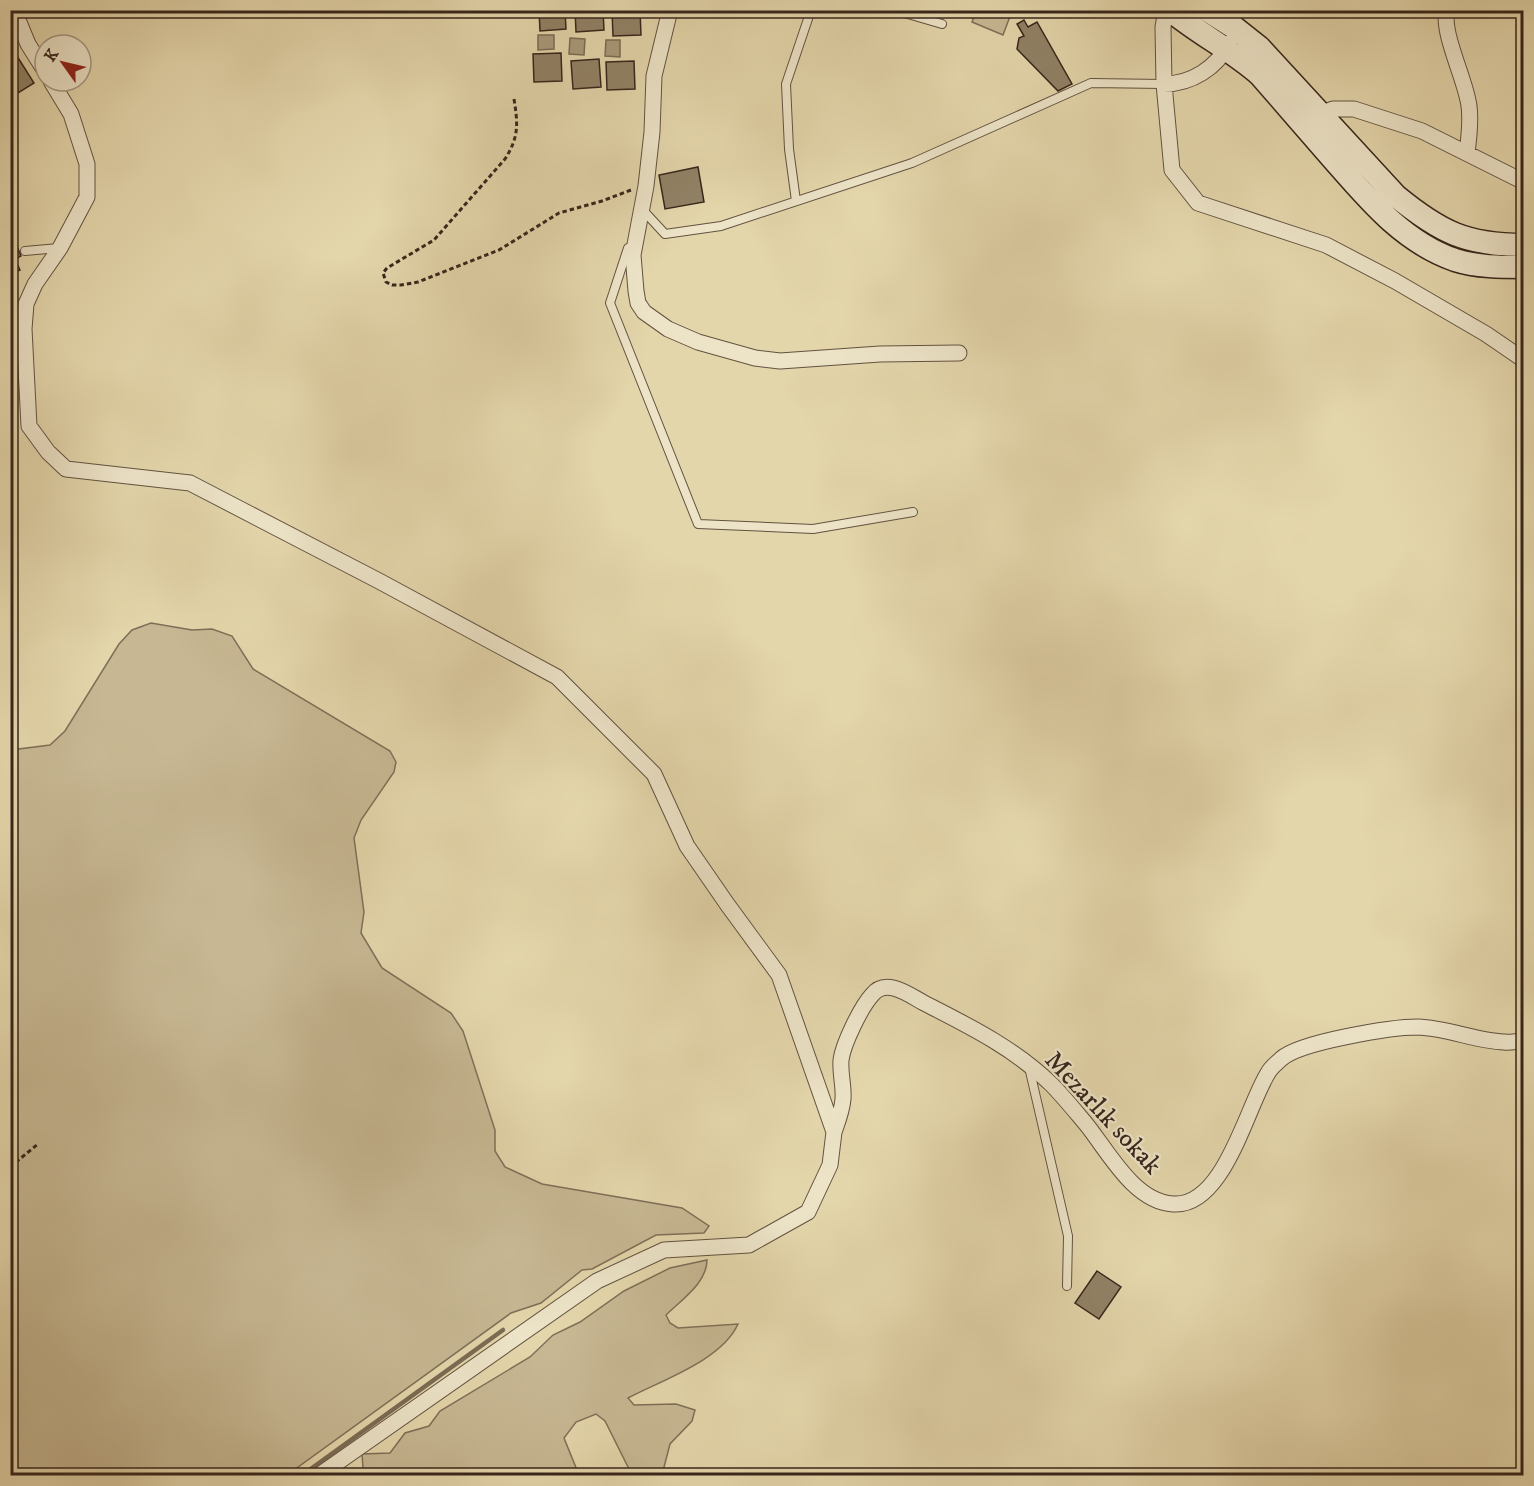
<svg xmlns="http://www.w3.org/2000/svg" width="1534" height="1486" viewBox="0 0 1534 1486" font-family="'IM FELL DW Pica',serif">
  <rect width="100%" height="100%" fill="#e4d6ab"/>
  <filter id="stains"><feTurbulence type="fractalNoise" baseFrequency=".00333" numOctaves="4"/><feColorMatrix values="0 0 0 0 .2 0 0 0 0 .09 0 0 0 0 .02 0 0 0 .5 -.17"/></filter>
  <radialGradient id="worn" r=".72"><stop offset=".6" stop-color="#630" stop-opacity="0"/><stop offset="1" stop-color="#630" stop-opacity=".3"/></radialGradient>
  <!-- green -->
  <path fill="#c7b893" stroke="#7f6f58" stroke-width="1.5" d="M976,11V10L1012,11L1003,35L972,22Z
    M151,623L192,630L212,629L232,636L253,669L390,751L396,762L394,772L361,820L354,838L364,912L361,933L382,968L451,1013L463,1031L495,1130V1151L505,1167L542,1184L682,1208L709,1226L704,1233L656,1235L592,1269L582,1270L541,1303L511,1313L287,1475H11V750L50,745L65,731L119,644L132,630Z
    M707,1260C707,1283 681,1300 666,1315L670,1323L678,1328L738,1324C722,1360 662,1380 628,1398L634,1405L676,1404L695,1410L692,1421L670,1444L662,1475H632L605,1421L596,1414L576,1422L564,1438L579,1475L357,1476L363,1468L362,1454L390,1453L405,1433L429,1426L440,1411L530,1357L553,1335L580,1322L624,1291L670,1268Z"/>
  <!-- water -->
  <path fill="#a99a7a" stroke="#7b6c54" stroke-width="1.5" d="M538,35H554V49L538,50Z
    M570,38L585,39L584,55L569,54Z
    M606,40H620V57L605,56Z"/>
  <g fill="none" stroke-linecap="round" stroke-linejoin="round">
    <!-- stream -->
    <path stroke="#7b6c54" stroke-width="4.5" d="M301,1476L503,1330"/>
  </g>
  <!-- building -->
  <path fill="#918266" stroke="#37261c" stroke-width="1.5" d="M539,10H565L566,29L540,31Z
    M575,10H603L604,30L576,32Z
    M612,10H640L641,35L613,36Z
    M1024,20L1028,27L1037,22L1072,84L1058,91L1017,49L1019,38L1024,36L1017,24Z
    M10,45L34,83L10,98Z
    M561,53L562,81L534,82L533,54Z
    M599,59L601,87L573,89L571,61Z
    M634,61L635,89L607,90L606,62Z
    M698,167L704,202L665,209L659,175Z
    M16,244L21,256L15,259L20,270L10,274V246Z
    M1097,1271L1121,1287L1099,1319L1075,1303Z"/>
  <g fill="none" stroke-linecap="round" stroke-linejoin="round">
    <!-- lane casing -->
    <g stroke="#625240" stroke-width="10">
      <path id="lane" d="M894,10L942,24
        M796,201L789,149L786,84L811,10
        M641,208L665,234L721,226L912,163L1091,83L1164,84
        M628,248L610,303L698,524L813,529L913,512
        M25,251L59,248
        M1029,1067L1068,1236L1067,1286"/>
    </g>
    <!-- street casing -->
    <g stroke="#625240" stroke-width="17">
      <path id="street" d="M14,10L28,44L45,71
        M670,10L654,76L652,132L646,186L633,255L636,291L638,303L644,312L668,329L698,342L755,358L780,361L880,354L959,353
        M1166,10L1163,27L1164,84L1172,170L1198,203L1326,245L1395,281L1486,334L1524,360
        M1447,10C1441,33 1466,80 1469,106C1471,121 1469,138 1467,153
        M51,81L71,114L87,164V197L60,248L35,284L26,304L24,329L29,426L48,452L66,469L190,483L379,581L557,677L654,774L687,846L727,904L779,975L834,1132L830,1165L808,1212L749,1245L664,1250L597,1281L318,1476
        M1164,84C1191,84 1217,68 1229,43
        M1313,117L1333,109H1354L1422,131L1524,182
        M834,1132C838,1121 842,1111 843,1099C844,1086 840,1074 841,1060C843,1044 861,1007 872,995C886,977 909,995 924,1003C969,1026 1014,1048 1051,1084C1063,1096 1075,1111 1086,1124C1108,1151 1134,1202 1173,1204C1224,1208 1247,1106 1268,1073C1271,1067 1277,1063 1281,1059C1299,1042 1392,1027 1418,1027C1447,1028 1476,1041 1504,1042C1510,1043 1517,1041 1524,1041"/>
    </g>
    <!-- secondary casing -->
    <g stroke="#37261c" stroke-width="25">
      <path id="secondary" d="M1170,10C1199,34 1233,51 1260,75C1284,103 1309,131 1333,159C1368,199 1403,242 1455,260C1477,267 1501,267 1524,267
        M1207,10L1235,28L1259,47L1396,196C1440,232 1466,245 1524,245"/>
    </g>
    <!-- path -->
    <path stroke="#37261c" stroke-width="3" stroke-dasharray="4.5 3" stroke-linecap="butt" d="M514,99C518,124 519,137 505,159L434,240L387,268L383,273L386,282L392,285H401L418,282L499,250L559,213L602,201L631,190
      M10,1167L38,1144"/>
    <!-- lane -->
    <use href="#lane" stroke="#ede4c8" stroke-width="8"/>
    <!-- street -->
    <use href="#street" stroke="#ede4c8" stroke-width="15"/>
    <!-- secondary -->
    <use href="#secondary" stroke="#ede4c8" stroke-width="22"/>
  </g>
  <g text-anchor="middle" stroke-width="4.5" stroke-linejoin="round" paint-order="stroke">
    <!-- street labels -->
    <g font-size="26" fill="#37261c" stroke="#ede4c8">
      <text transform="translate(1104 1112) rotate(47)" y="9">Mezarlık sokak</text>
    </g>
  </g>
  <!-- margin -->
  <rect width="1534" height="1486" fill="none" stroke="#e4d6ab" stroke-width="36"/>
  <rect x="12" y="12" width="1510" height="1462" fill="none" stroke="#37261c" stroke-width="3"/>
  <rect x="18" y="18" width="1498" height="1450" fill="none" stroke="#37261c" stroke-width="1.5"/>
  <!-- north arrow -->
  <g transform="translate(63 63) rotate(304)"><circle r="28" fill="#ede4c8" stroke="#a49883" stroke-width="1.5"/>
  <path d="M0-4.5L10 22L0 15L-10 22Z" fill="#8f2418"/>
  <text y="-9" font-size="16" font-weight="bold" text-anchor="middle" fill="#37261c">K</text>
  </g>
  <rect width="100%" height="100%" filter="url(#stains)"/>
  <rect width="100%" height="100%" fill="url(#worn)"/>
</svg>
